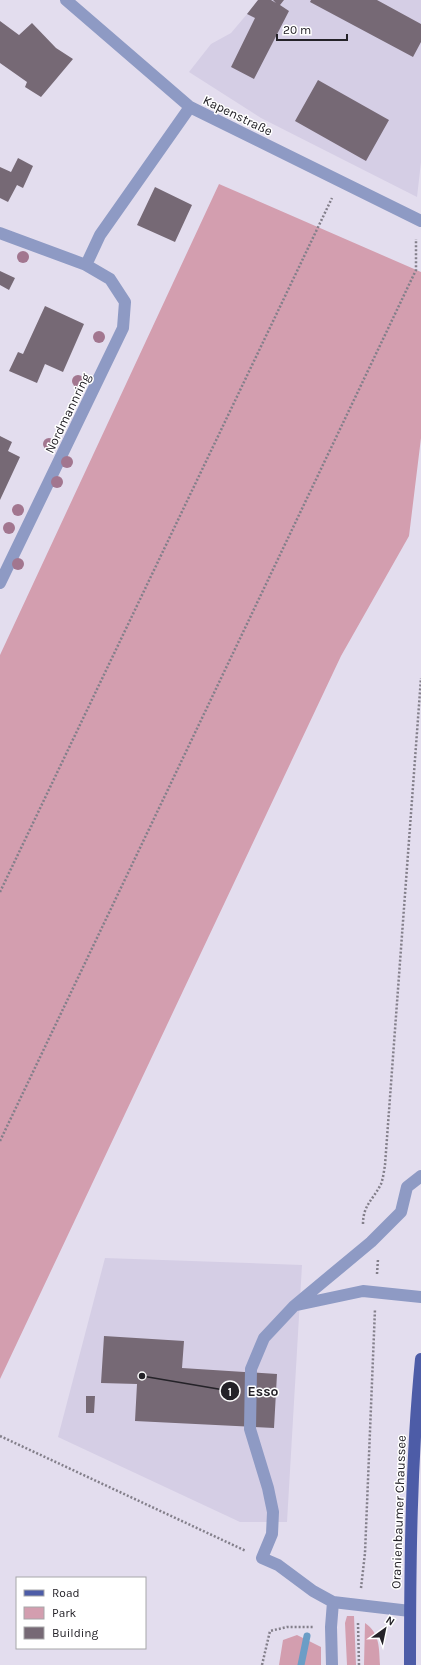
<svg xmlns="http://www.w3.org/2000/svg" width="421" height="1665" viewBox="0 0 421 1665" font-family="Karla,sans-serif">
  <rect width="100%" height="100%" fill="#e3ddee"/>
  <!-- built -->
  <path fill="#d5cee5" d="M259,0H421V162L417,197L261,118L189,72L211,44L231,33Z
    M105,1258L302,1265L287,1522H240L58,1437Z"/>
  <!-- green -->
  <path fill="#d39eaf" d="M219,184L421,272V438L409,536L341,656L0,1379V655Z
    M347,1616H354L356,1665H347L345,1623Z
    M365,1623C380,1633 379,1648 380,1665H364Z
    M297,1635L321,1647V1665H279L283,1640Z"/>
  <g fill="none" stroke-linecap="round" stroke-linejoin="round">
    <!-- stream -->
    <path stroke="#6b9dc6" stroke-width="7" d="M301,1665L307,1636"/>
  </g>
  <!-- building -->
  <path fill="#766975" d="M258,0H271L276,3L273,0H284L280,5L289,11L254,79L231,67L255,18L247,14Z
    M311,0H377L421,24V42L413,57L310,2Z
    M0,21L19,35L32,23L56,48L73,59L41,97L25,87L27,82L0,63Z
    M318,80L389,120L366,161L295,121Z
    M18,158L33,166L23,188L17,185L8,202L0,198V167L11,172Z
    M155,187L192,205L175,242L137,225Z
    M0,271L15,278L9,290L0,285Z
    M45,306L84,324L63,372L45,364L37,383L9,371L18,352L23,354Z
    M0,436L12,442L8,451L20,457L0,500Z
    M104,1336L184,1341L182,1368L277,1374L274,1428L135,1421L137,1384L101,1383Z
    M86,1396H95L94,1413H86Z"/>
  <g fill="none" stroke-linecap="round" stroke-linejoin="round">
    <!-- path -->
    <path stroke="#837f8a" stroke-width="2.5" stroke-dasharray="2 2" stroke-linecap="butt" d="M0,892L332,198
      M0,1141L416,270V239
      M363,1224C363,1205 373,1200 381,1184C383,1179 384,1171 385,1165L421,678
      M377,1274L378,1259
      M0,1436L246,1551
      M361,1588L365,1553L375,1309
      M358,1623L359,1665
      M262,1665L270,1631L287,1627H314"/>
    <!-- minor -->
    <path stroke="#8e9ac4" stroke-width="12" d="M66,0L190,107L421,221
      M0,233L86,265L110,279L125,302L123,328L0,583
      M86,265L100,235L190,107
      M297,1305L363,1291L421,1297
      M410,1611L333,1602L313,1591L278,1565L262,1558L272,1534L273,1512L268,1488L250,1429L251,1369L264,1338L294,1306L371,1242L401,1212L407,1187L421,1176
      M332,1665L331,1627L333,1602"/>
    <!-- major -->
    <path stroke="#4d5ca7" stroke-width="12" d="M410,1665C410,1563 411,1461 421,1359"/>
  </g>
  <!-- trees -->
  <g fill="#a2768f">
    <circle cx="23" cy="257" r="6"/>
    <circle cx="99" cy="337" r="6"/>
    <circle cx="78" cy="381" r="6"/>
    <circle cx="49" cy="444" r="6"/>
    <circle cx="67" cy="462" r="6"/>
    <circle cx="57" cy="482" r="6"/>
    <circle cx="18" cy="510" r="6"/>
    <circle cx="9" cy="528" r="6"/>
    <circle cx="18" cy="564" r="6"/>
  </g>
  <g text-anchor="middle" stroke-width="3" stroke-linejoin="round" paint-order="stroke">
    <!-- street labels -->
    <g font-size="13" fill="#242228" stroke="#fff">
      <text transform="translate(238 115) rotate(26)" y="5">Kapenstraße</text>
      <text transform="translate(67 413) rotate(-64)" y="5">Nordmannring</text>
      <text transform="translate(398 1512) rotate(-88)" y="5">Oranienbaumer Chaussee</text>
    </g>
  </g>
  <!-- callouts -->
  <path fill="none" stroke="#242228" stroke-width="1.5" d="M142 1376L230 1391"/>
  <g fill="#242228" stroke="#fff" stroke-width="1.5">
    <circle cx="142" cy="1376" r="4"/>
    <circle cx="230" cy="1391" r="10"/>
  </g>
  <g font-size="12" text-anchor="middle" font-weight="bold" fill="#fff">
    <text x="230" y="1396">1</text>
  </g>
  <g font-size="14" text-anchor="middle" font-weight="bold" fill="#242228" stroke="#fff" stroke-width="3" stroke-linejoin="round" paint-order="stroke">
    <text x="263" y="1396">Esso</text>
  </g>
  <!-- legend -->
  <rect x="16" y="1577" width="130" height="72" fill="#ffffff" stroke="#a7a7a9"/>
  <rect x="24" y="1590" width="20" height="6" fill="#4d5ca7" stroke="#a7a7a9"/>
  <text x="52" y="1597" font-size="12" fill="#242228">Road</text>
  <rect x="24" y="1607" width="20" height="12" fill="#d39eaf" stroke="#a7a7a9"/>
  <text x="52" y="1617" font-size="12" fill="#242228">Park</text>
  <rect x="24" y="1627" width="20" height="12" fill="#766975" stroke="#a7a7a9"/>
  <text x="52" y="1637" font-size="12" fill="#242228">Building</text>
  <!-- north arrow -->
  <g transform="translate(385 1629) rotate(33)" stroke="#ffffff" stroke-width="3" paint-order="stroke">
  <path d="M0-3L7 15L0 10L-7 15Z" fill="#242228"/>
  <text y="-6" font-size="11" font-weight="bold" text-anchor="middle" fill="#242228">N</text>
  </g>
  <!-- scale -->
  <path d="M277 34v6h70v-6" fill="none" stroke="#242228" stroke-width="2"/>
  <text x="283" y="34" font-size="12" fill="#242228" stroke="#ffffff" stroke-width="3" paint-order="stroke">20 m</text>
</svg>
